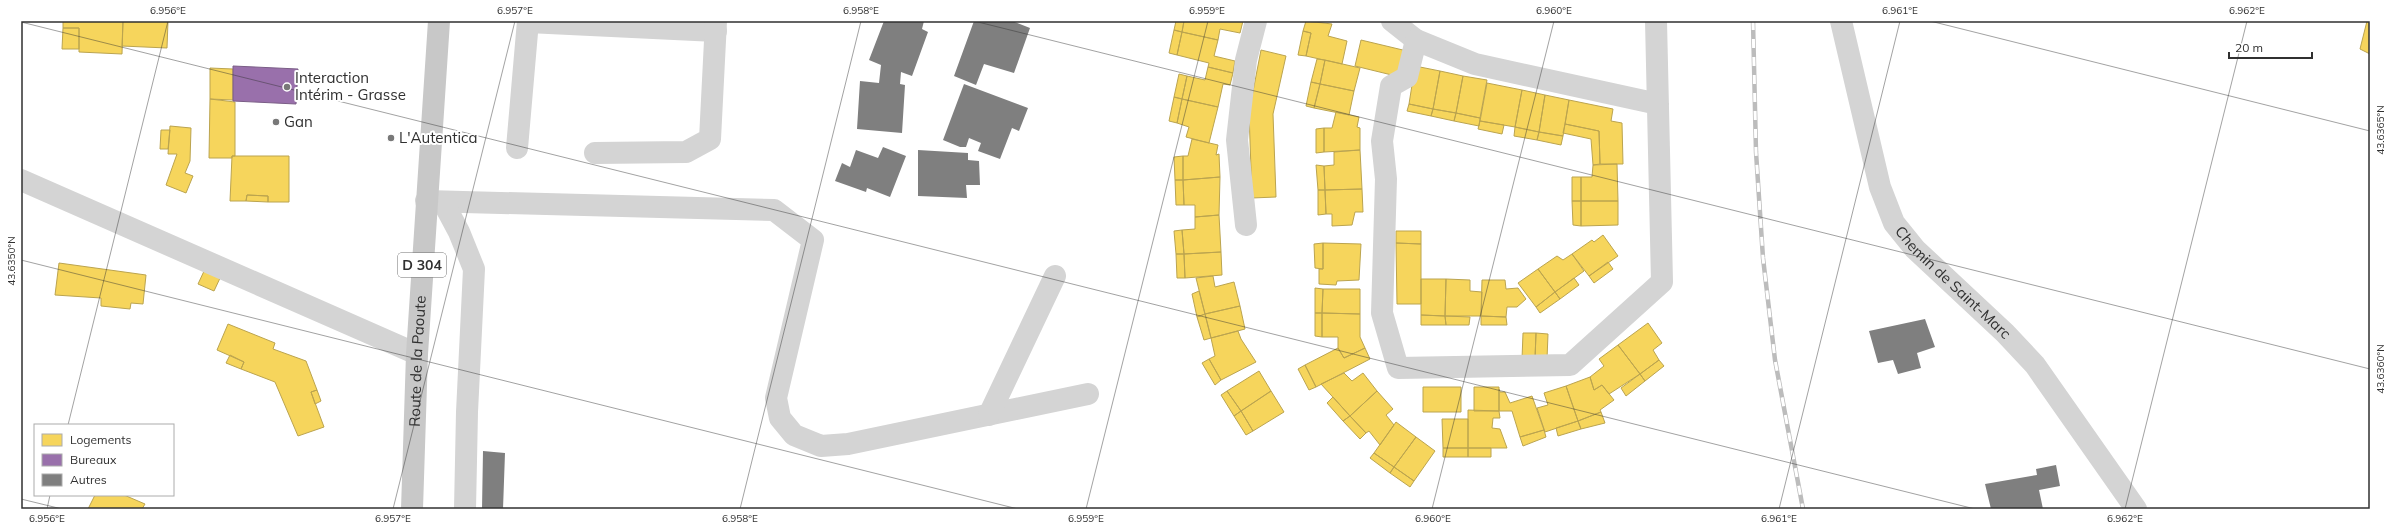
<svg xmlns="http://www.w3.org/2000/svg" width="2391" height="530" viewBox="0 0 2391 530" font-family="Mulish,sans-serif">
  <rect width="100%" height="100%" fill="#fff"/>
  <!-- homes -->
  <path fill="#f6d55c" stroke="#bba44f" d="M63,21H123L122,54L79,52V28H63Z
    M123,21H168L167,48L122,46Z
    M1176,21H1184L1182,32L1174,30Z
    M1184,21H1243L1240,33L1220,29L1218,40L1182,32Z
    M1306,21L1332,24L1328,36L1347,41L1342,64L1306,56L1311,33L1303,31Z
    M2367,21H2370V54L2360,49Z
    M63,28H79V49H62Z
    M1174,30L1182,32L1177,55L1169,53Z
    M1303,31L1311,33L1306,56L1298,55Z
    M1182,32L1218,40L1214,56L1235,61L1233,73L1208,67L1209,63L1177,55Z
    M1361,40L1407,51L1400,77L1355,66Z
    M1261,50L1286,56L1273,114L1276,197L1252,198L1249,112Z
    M1317,59L1325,60L1320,84L1311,82Z
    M1325,60L1360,68L1354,91L1320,84Z
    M1415,66L1440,71L1433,109L1409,104Z
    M1208,67L1233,73L1230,85L1223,84L1218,107L1182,99L1187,76L1205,80Z
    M210,68L233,69V100L210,99Z
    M1440,71L1463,76L1456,113L1433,109Z
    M1179,74L1187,76L1182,99L1174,97Z
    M1463,76L1487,80L1480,118L1456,113Z
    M1311,82L1320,84L1314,108L1306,106Z
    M1487,83L1522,90L1515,127L1480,121Z
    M1320,84L1354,91L1349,115L1314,108Z
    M1522,90L1545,95L1539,132L1515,127Z
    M1545,95L1569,100L1563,136L1539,132Z
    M1174,97L1182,99L1177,123L1169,121Z
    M210,99L235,102V156H232V158H209Z
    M1182,99L1218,107L1209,143L1186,137L1189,127L1177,123Z
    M1569,100L1613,109L1611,121L1622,123L1623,164H1600L1599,131L1565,124Z
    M1409,104L1433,109L1431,116L1407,111Z
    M1433,109L1456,113L1454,121L1431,116Z
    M1336,112L1359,117L1357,127L1360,128V150L1324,152V128H1332Z
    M1456,113L1480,118L1479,126L1454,121Z
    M1480,121L1504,125L1502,134L1478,129Z
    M1565,124L1599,131L1600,164L1593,165L1591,139L1563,133Z
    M170,126L191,128L190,161L185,173L193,176L186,193L166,185L177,154H168Z
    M1515,127L1539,132L1537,140L1514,136Z
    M1324,128V152L1316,153V129Z
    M161,130H170L168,149H160Z
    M1539,132L1563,136L1561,145L1537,140Z
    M1192,139L1218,145L1216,155L1219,154L1220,177L1183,180V156H1188Z
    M1360,150L1362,189L1325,190L1324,166L1334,165V152Z
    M232,156H289V202H268V196L247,195L246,201H230Z
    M1183,156V180H1175L1174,157Z
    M1617,164L1618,201H1581V177H1592L1593,165Z
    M1316,165L1324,166L1325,190H1318Z
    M1220,177L1219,215L1195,217V205H1184L1183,180Z
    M1572,177H1581V201H1572Z
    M1175,180H1183L1184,205H1176Z
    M1362,189L1363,212H1355L1352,225L1332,226V214H1326L1325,190Z
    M1318,190H1325L1326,214L1318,215Z
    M247,195L268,196V202L246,201Z
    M1572,201H1581V226L1573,225Z
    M1581,201H1618V225L1581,226Z
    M1219,215L1221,252L1184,254L1182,230L1195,229V217Z
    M1182,230L1184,254H1176L1174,231Z
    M1396,231H1421V244L1396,243Z
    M1603,235L1618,256L1589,276L1572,254L1592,240L1594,242Z
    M1323,243L1361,244L1359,280L1337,281L1336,285L1319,284V269H1323Z
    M1323,243V269L1315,268L1314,244Z
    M1396,243L1421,244V304H1397Z
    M1221,252L1222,275L1185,278L1184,254Z
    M1176,254H1184L1185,278H1177Z
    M1572,254L1584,271L1555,292L1538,269L1557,256L1563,260Z
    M1608,262L1613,269L1594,283L1589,276Z
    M59,263L146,275L143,304L131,303L130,309L101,306V298L55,295Z
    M205,269L221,276L214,291L198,284Z
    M1538,269L1555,292L1536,307L1518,283Z
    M1213,276L1215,287L1234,282L1240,306L1205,314L1196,278Z
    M1574,278L1579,285L1560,299L1555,292Z
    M1421,279H1446L1445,316L1421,315Z
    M1446,279L1470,280V291L1482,292L1481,316H1445Z
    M1482,280H1505L1506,289L1518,288L1526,299L1517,307H1507L1506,317L1481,316Z
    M1315,288L1323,289L1322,313H1315Z
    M1323,289H1360V314L1322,313Z
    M1199,291L1205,314L1197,317L1192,294Z
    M1555,292L1560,299L1540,313L1536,307Z
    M1240,306L1245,329L1211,338L1205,314Z
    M1315,313H1322V337L1315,336Z
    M1322,313L1360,314V337L1365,348L1344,358L1338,348V337H1322Z
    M1205,314L1211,338L1204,340L1197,317Z
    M1421,315L1445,316L1446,325H1421Z
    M1445,316L1470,317L1469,325H1446Z
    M1481,316L1506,317L1507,325H1481Z
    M1648,323L1662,343L1653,350L1659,360L1640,374L1618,345Z
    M228,324L275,343L273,349L306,361L317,390L311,392L324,427L298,436L275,382L241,369L244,362L217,350Z
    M1238,331L1241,339L1256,362L1221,380L1209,359L1215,356L1211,338Z
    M1523,333H1536L1535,359H1522Z
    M1536,333L1548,334L1547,359H1535Z
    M1618,345L1640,374L1609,394L1602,385L1594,390L1590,377L1604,366L1599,359Z
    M1338,348L1344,358L1365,348L1370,359L1316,387L1305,365Z
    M230,355L244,362L241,369L226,363Z
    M1209,359L1221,380L1215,385L1202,363Z
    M1659,360L1664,366L1645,381L1640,374Z
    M1305,365L1316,387L1309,390L1298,369Z
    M1259,371L1271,391L1241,411L1227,391Z
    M1344,373L1352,381L1363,373L1377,391L1350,416L1321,384Z
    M1640,374L1645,381L1626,396L1621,388Z
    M1590,377L1594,390L1602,385L1614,400L1600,410L1601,412L1578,421L1566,386Z
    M1566,386L1578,421L1545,432L1537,408L1548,405L1544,393Z
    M1423,387H1461V412H1423Z
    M1474,387H1499V411H1474Z
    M1499,389L1500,392H1505L1510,403L1532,396L1544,430L1520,437L1512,411H1499Z
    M317,390L321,401L315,404L311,392Z
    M1227,391L1241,411L1234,416L1221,395Z
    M1271,391L1284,412L1253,431L1241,411Z
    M1377,391L1393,409L1386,415L1394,425L1380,445L1369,431L1366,433L1350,416Z
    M1333,397L1350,416L1343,421L1327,403Z
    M1468,410L1499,411L1500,418H1493L1492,428L1500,429L1507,448H1468Z
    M1241,411L1253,431L1246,435L1234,416Z
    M1601,412L1605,423L1581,429L1578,421Z
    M1350,416L1366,433L1360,439L1343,421Z
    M1442,419H1468V448H1443Z
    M1578,421L1581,429L1558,436L1556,428Z
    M1396,422L1416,437L1394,467L1374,453Z
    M1544,430L1546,437L1523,446L1520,437Z
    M1416,437L1435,451L1414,481L1394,467Z
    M1443,448H1468V457H1443Z
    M1468,448H1491V457H1468Z
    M1374,453L1394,467L1390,473L1370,458Z
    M1394,467L1414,481L1410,487L1390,473Z
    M95,495H124L145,504L142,509H88Z"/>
  <!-- offices -->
  <path fill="#9970ab" stroke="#7a5d86" d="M233,66L298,69L296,104L233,101Z"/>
  <!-- building -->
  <path fill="#7f7f7f" d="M884,21H924L922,29L928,32L912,76L901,72L900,84L905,85L902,133L857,129L860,81L879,83L881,65L869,60Z
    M974,21H1012L1030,28L1014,73L984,64L976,85L954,76Z
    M964,84L1028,108L1019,131L1012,128L1000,159L978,151L981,143L969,138L966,147H960L943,140Z
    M883,147L906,156L890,197L867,188L866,192L835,181L842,163L850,167L856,150L878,158Z
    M918,150L968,153V160L979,161L980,185H966L967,198L918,196Z
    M1925,319L1935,347L1917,353L1921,368L1898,374L1893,360L1878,363L1869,331Z
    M483,451L505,453L503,509H482Z
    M2056,465L2060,486L2039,490L2043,509H1991L1985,484L2037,475L2036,469Z"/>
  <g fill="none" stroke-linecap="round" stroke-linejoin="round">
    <!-- minor -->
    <g stroke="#d4d4d4" stroke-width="22">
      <path d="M1392,21L1416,40"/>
      <path d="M1656,21L1662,282L1570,365L1398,368L1382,313L1386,179L1382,141L1391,86L1407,77L1416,40L1475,64L1658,104"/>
      <path id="s1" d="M1841,21L1880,187L1894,223L1915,249L2005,333L2035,365L2136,509"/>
      <path d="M528,22L716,31"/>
      <path d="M517,148L528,21"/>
      <path d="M595,153L686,152L710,139L716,21"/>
      <path d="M21,180L417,354"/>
      <path d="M426,201L774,210L813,240L776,398L780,418L794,435L821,446L848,444L1088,394"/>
      <path d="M443,202L459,232L474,269L467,412L465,509"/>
      <path d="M1246,225L1237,140L1246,60L1256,21"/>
      <path d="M989,415L1055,276"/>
    </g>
    <!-- major -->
    <path stroke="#c8c8c8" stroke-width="22" id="s2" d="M412,509L417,354L439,21"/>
    <!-- rail casing -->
    <g stroke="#bcbcbc" stroke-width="4.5">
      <path id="rail" d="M1753,21L1756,152L1763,258L1775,360L1803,509"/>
    </g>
    <!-- rail -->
    <use href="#rail" stroke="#fff" stroke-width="3" stroke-dasharray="9" stroke-linecap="butt"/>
  </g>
  <!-- ticks -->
  <path fill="none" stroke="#303030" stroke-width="1" stroke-opacity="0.45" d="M974,21L2370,369M1930,21L2370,131M21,22L1975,509M21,260L1018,509M68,425L168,21M21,499L62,509M47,509L50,495M393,509L515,21M740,509L861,21M1086,509L1208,21M1432,509L1554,21M1779,509L1900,21M2125,509L2247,21"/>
  <!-- markers -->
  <g fill="#787878" stroke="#fff" stroke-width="1.5">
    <circle cx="287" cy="87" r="4"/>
    <circle cx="276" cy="122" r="4"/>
    <circle cx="391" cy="138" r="4"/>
  </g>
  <g text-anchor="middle" stroke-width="4" stroke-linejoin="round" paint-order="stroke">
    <!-- shield labels -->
    <rect fill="#fff" stroke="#6e6e6e" stroke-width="1" x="398" y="253" width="48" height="24" rx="3"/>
    <g font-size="14" font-weight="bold" fill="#303030">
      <text x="422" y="270">D 304</text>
    </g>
    <!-- poi labels -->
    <g font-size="15" fill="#303030" stroke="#fff" text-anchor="start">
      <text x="295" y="83">Interaction<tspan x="295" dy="17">Intérim - Grasse</tspan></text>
      <text x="284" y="127">Gan</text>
      <text x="399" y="143">L'Autentica</text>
    </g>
    <!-- street labels -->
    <g font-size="15" fill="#303030" stroke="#fff">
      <text dy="5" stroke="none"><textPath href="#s1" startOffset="293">Chemin de Saint-Marc</textPath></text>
      <text dy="5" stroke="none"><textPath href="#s2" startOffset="148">Route de la Paoute</textPath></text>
    </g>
  </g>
  <!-- border -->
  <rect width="2391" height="530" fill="none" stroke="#ffffff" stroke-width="44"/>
  <!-- legend -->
  <rect x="34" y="424" width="140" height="72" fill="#ffffff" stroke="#acacac"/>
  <rect x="42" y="434" width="20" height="12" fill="#f6d55c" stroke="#acacac"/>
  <text x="70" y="444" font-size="12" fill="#303030">Logements</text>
  <rect x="42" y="454" width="20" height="12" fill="#9970ab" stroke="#acacac"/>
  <text x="70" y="464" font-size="12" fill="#303030">Bureaux</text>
  <rect x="42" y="474" width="20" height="12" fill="#7f7f7f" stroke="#acacac"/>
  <text x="70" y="484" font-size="12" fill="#303030">Autres</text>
  <!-- scale -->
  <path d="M2229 52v6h83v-6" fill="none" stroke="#303030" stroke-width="2"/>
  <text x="2235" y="52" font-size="12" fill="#303030" stroke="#ffffff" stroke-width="3" paint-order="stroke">20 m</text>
  <rect x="22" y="22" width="2347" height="486" fill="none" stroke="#303030" stroke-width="1.5"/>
  <g font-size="10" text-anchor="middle" fill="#303030">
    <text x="168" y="14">6.956°E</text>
    <text x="515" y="14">6.957°E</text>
    <text x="861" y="14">6.958°E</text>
    <text x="1207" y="14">6.959°E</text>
    <text x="1554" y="14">6.960°E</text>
    <text x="1900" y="14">6.961°E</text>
    <text x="2247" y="14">6.962°E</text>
    <text transform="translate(2380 130) rotate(-90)" y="4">43.6365°N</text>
    <text transform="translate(11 261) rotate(-90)" y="4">43.6350°N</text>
    <text transform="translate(2380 369) rotate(-90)" y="4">43.6360°N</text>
    <text x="47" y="522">6.956°E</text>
    <text x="393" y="522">6.957°E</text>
    <text x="740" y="522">6.958°E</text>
    <text x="1086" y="522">6.959°E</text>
    <text x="1433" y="522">6.960°E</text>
    <text x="1779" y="522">6.961°E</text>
    <text x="2125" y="522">6.962°E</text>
  </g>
</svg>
